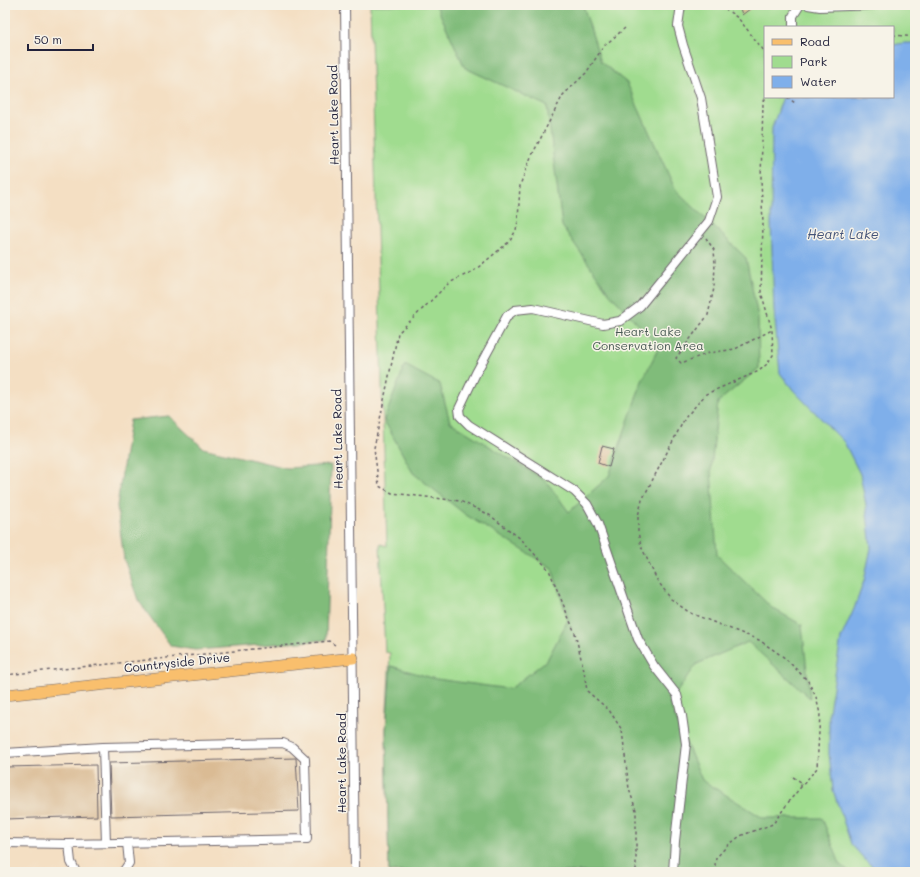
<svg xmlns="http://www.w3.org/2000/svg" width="920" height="877" viewBox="0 0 920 877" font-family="Mali,sans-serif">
  <rect width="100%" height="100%" fill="#f7f3e8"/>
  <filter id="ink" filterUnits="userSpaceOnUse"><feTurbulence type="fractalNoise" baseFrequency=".025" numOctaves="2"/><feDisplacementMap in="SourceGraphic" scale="8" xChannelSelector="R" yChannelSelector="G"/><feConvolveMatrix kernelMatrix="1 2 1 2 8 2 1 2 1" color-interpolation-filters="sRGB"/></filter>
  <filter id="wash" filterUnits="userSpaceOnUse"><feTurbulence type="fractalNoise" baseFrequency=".012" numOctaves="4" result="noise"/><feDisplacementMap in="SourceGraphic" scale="16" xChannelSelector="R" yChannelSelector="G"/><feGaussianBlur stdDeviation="0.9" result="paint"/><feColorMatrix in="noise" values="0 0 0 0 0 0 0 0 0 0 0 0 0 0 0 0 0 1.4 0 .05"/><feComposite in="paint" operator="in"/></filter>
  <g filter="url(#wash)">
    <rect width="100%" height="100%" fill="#f4dfc3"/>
    <!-- green -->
    <path fill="#a0dc8f" stroke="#617f65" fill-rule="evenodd" d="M370,5H915V872H389L386,730L390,653L385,652L380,544L387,546ZM765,27H893V97H765Z"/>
    <!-- forest -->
    <path fill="#80bc7a" stroke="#516f5a" d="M436,5H583L601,62L627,83L675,189L746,258L758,317L759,368L718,402L711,470L717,555L772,608L802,625L810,698L748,642L697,664L669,703L702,780L763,818H822L840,864L850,872H389L386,730L391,666L436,679L510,689L547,660L568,620L552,568L466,515L413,473L384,420L405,365L440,384L450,422L546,481L569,512L609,476L642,381L659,347L609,293L562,226L547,106L465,68Z
      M169,416L203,448L287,468L331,465L326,640L195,650L171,646L138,600L124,559L117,506L130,420Z"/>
    <!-- water -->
    <path fill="#7fafea" stroke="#506892" d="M904,43H915V872H879L867,862L851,844L833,790L829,754V712L841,638L854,609L864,581L871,548L866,505L860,474L844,442L794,391L780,373L774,310L771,221L772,128L783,97H893V45Z"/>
    <g id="blocks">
      <!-- building -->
      <path fill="#dabb94" d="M743,5H755L742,15L740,8Z
        M602,446L614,449L609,467L598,463Z
        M296,758L299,811L111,816L109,763Z
        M96,765L97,816L5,819V767Z"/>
    </g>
  </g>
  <g filter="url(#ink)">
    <use href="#blocks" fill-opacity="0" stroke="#6c646b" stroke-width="1"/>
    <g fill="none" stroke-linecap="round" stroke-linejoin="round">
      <!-- minor casing -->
      <g stroke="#6c646b" stroke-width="10">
        <path id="minor" d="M345,5L355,872
          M808,5L820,7L876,5
          M793,27V16L800,5
          M103,747L106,843
          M5,753L103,747L283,743L292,747L305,759L307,839L69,844L5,843
          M69,844L71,862L76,872
          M123,872L129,863L127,843
          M673,872L675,841L686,744L682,716L677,695L654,666L638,639L598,524L587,504L574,491L469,425L460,416L459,409L476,373L507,316L515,310L533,308L603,324L620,321L640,306L709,221L717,197L701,98L683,45L678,26L681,5"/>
      </g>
      <!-- major casing -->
      <g stroke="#6c646b" stroke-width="12">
        <path id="major" d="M5,695L353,658"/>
      </g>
      <!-- path -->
      <path stroke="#6c646b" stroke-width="1.5" stroke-dasharray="3 3" stroke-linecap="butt" d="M720,5L738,18L765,52
        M625,28L604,46L586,73L563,95L531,157L520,185L518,221L516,230L510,241L475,270L449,283L398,333L374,448L379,486L392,493L460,501L488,514L521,539L549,570L575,633L584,671L587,691L609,710L622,730L629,789L636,810V872
        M893,35L915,37
        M787,97L795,103
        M706,238L714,250L715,263L714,288L708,315L676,358L681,363L709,353L735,349L772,330
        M5,675L329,641L335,645
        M793,777L801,782V788
        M714,872L716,858L726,847L740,836L773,824L790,800L817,768L820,714L816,697L808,681L785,658L759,640L690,613L671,599L657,580L641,546L638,532V516L642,500L685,418L706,394L759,371L767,364L773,355L772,330L761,292L763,224L761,179L763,103L766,97"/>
      <!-- minor -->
      <use href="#minor" stroke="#fff" stroke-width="8"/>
      <!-- major -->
      <use href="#major" stroke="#f9bf6d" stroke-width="11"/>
    </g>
  </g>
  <g text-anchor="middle" stroke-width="3" stroke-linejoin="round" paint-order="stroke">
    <!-- street labels -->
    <g font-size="12" fill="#22223b" stroke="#f7f3e8">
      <text transform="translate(334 115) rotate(-91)" y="4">Heart Lake Road</text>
      <text transform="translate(338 439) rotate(-91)" y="4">Heart Lake Road</text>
      <text transform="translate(177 663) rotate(-6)" y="4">Countryside Drive</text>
      <text transform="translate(342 763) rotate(-90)" y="4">Heart Lake Road</text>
    </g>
    <!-- park labels -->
    <g font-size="12" fill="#485a54" stroke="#f7f3e8">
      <text x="648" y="336">Heart Lake<tspan x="648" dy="14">Conservation Area</tspan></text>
    </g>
    <!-- water labels -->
    <g font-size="13" font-style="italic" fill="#435378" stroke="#f7f3e8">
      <text x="843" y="239">Heart Lake</text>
    </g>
  </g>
  <!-- margin -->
  <rect width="920" height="877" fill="none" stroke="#f7f3e8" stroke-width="20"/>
  <!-- legend -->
  <rect x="764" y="26" width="130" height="72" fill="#f7f3e8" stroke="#a29fa3"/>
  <rect x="772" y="39" width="20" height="6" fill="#f9bf6d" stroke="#a29fa3"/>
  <text x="800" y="46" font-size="12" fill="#22223b">Road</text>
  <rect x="772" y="56" width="20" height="12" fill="#a0dc8f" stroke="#a29fa3"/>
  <text x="800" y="66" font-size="12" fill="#22223b">Park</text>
  <rect x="772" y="76" width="20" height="12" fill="#7fafea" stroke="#a29fa3"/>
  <text x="800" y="86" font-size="12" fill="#22223b">Water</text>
  <!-- scale -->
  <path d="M28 44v6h65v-6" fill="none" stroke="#22223b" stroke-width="2"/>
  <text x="34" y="44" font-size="12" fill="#22223b" stroke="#f7f3e8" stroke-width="3" paint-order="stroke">50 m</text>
</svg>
